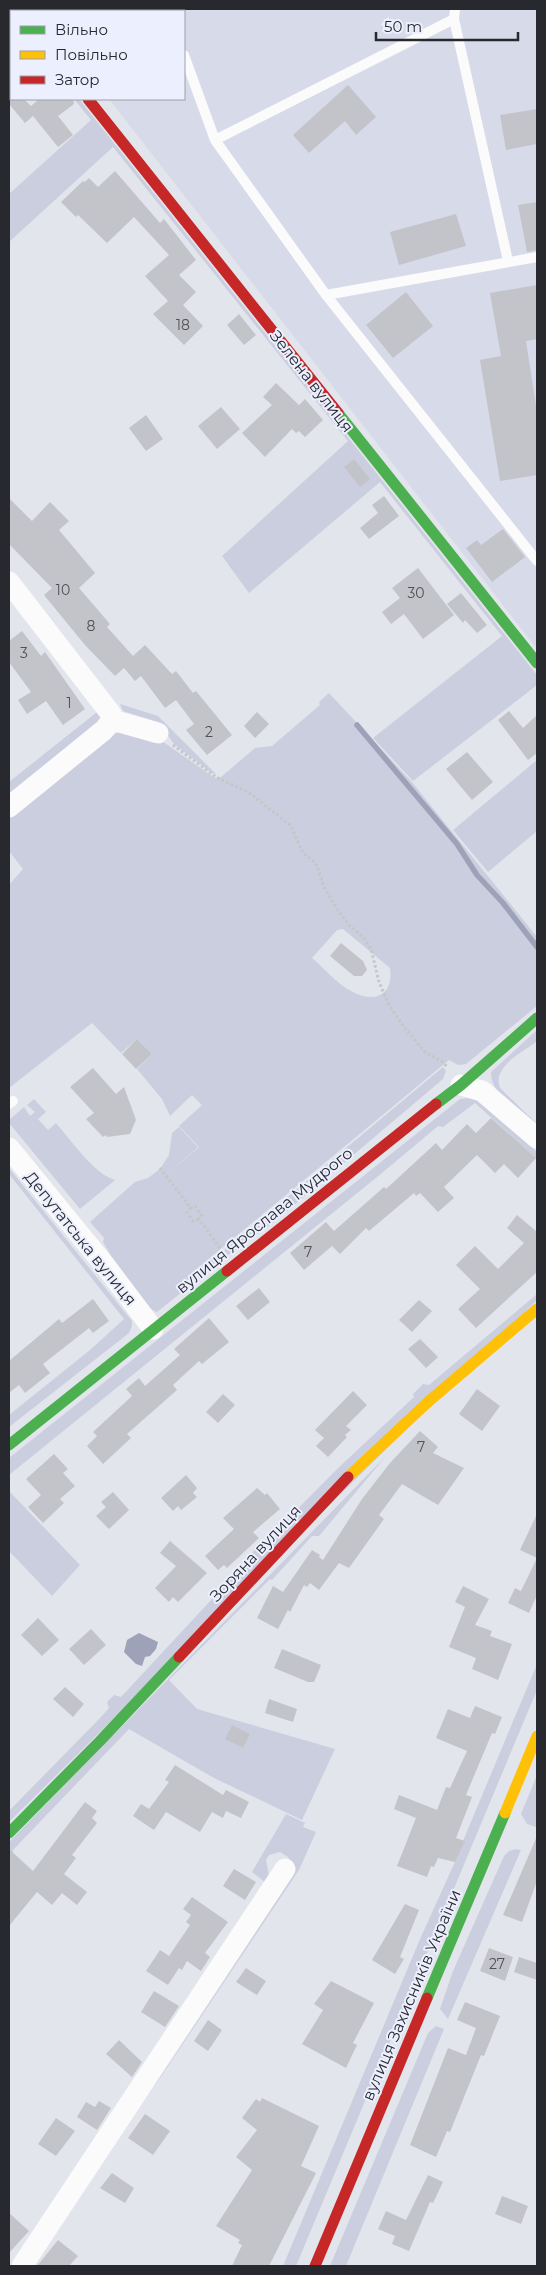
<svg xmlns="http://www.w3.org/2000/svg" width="546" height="2275" viewBox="0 0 546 2275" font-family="Montserrat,sans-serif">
  <rect width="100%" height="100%" fill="#e3e5ec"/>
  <!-- built -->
  <path fill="#d7dae9" d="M39,9H537V649L109,99H184V11H41Z"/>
  <!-- green -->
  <path fill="#cacedf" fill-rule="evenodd" d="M74,99H79L537,675V685L413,781L373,738L502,636L380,482L249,593L222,556L348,441L113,147L9,242V194L91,120Z
    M329,693L411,781L537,937V1006L466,1064L458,1065L449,1060L182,1281L221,1252L225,1258L157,1312C137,1306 114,1260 103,1242L104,1238L90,1222L135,1182L148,1178L160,1169L169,1155L172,1133L179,1127L198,1147L166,1175L199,1147L179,1126L202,1105L192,1095L170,1116L162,1099L137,1069L152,1054L137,1039L121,1053L92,1023L9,1088V885L23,869L9,851V813L106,737L122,731L159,739L215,778L221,777L255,748L272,746L320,705L319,702ZM343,929L390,968C394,996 374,1004 351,991C336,983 324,968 312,958L337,930Z
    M120,704L158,716L216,774L212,773L174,744L158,722L123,711Z
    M97,712L101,716L100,722L9,800V782Z
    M537,760V831L488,872L453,830Z
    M537,1030V1041C522,1053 492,1066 500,1088L537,1124V1130C523,1116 489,1092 491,1072Z
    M443,1067L446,1071L443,1079L273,1223L228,1255L224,1250Z
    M468,1098L478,1101L537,1152V1159L475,1103L443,1127L438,1126L382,1173L9,1475V1458L460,1099Z
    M34,1099L46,1112L38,1119L48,1130L56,1123C71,1140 94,1174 115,1180L80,1209L9,1123V1120L24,1107L30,1116L35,1112L27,1105Z
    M9,1168L132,1321V1326L129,1333L9,1427V1415L90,1350L124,1319L9,1174Z
    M537,1294V1300L9,1822V1811L101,1717L109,1708L107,1702L114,1695L121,1697L251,1557L254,1550L262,1542H265L335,1471L414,1397L413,1394L423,1384L429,1385Z
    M386,1456L319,1536H312L272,1580L270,1579L169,1680L197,1709L335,1749L302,1820L214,1778L129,1729L13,1850V1853L9,1858V1842Z
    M9,1491L80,1565L52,1596L9,1551Z
    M537,1664V1690L296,2266H283L420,1939L464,1842L463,1841Z
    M537,1775V1822L536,1827L527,1824L521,1814Z
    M286,1814L305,1823L303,1827L316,1832L299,1870L162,2075L118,2137L290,1861L288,1857L280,1852L269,1855L266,1860L270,1882L18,2266H10L117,2110L266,1883L252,1872Z
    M516,1849L521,1850L448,2019L440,2009L453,1971L504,1856L509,1851Z
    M436,2026L444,2029L346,2266H330L428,2033Z"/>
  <!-- water -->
  <path fill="#9ea2b8" d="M139,1633L158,1642L156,1649L150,1656L145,1657L142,1666L136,1664L124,1652L127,1640Z"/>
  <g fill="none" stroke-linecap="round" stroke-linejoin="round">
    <!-- stream -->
    <path stroke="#9ea2b8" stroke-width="5.5" d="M357,725L457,844L477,875L503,903L537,947"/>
  </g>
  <!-- building -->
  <path fill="#c3c4ca" d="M348,85L376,117L356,135L345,121L309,153L293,135Z
    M9,99H24L31,106L39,99H73L74,104L58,116L73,135L58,147L33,116L25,123L9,104Z
    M537,109V144L506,150L500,115Z
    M115,171L160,223L164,219L196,260L179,275L196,292L183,305L203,326L184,345L153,314L168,301L145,276L169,255L134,217L107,243L78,215L76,217L61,202L83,181L85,182L89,178L98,187Z
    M537,202V250L527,252L518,205Z
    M456,214L466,246L399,265L390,232Z
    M537,285V339L526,341L537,412V475L500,481L480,360L501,356L490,293Z
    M406,292L433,326L393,358L366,325Z
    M239,314L256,335L244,345L227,325Z
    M276,383L299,405L305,399L323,420L305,437L299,431L296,433L292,429L265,457L242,433L272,405L263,397Z
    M221,407L240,429L217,449L198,426Z
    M146,415L163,439L146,451L129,428Z
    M354,459L370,479L360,487L344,467Z
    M384,496L399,516L369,539L360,528L378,513L372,505Z
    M9,498L32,521L50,502L69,521L59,530L95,573L79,588L110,624L107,627L133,656L145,645L172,674L176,671L193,693L196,691L232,735L207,755L186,730L194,724L176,700L165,708L141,676L135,681L124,668L115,676L85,645L44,595L52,588L9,544Z
    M503,529L525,557L492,582L466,548L477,540L481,545Z
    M418,568L454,615L423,639L404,614L391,624L382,612L400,598L392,588Z
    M461,593L487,625L477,633L465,620L463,623L447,604Z
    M22,631L41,656L45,652L85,709L63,725L46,701L27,714L18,700L31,692L9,662V641Z
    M509,711L523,728L537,715V753L528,760L498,720Z
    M257,712L269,724L255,738L244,726Z
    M467,752L493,782L472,800L446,769Z
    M341,943L363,961L367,970L362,976H354L330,956Z
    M137,1039L152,1054L136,1069L122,1054Z
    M93,1068L116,1094L124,1087L136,1120L130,1134L107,1137L106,1135L103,1137L86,1119L94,1113L70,1087Z
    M491,1118L536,1158L518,1178L504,1164L495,1173L477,1155L444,1187L454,1198L438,1212L420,1193L416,1196L414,1193L369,1231L366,1228L340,1254L332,1246L304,1270L290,1253L326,1222L334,1231L384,1187L386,1189L436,1143L442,1150L467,1124L476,1133Z
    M517,1215L536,1231L537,1229V1272L476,1328L458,1309L480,1289L456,1265L475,1246L498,1269L524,1243L507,1228Z
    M259,1288L270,1302L248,1320L236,1306Z
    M93,1299L109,1321L93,1333L89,1328L43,1364L50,1373L25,1393L19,1385L9,1393V1361L59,1319L62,1323Z
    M419,1300L432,1311L412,1332L399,1320Z
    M209,1318L229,1342L202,1364L199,1361L173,1385L177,1390L127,1434L131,1438L103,1464L87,1446L97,1436L93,1432L132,1396L126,1389L139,1378L145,1386L180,1355L174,1349Z
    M420,1339L438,1357L426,1368L408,1349Z
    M477,1389L500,1406L482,1431L459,1414Z
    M353,1391L367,1405L346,1426L351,1430L345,1435L347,1437L328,1457L316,1446L324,1438L315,1430Z
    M223,1394L235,1405L218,1423L206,1412Z
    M420,1431L438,1447L433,1453L464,1468L438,1505L402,1484L379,1515L384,1519L349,1568L339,1563L319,1590L310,1583L307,1587L304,1585L290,1612L288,1610L278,1629L257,1618L273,1586L283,1592L312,1550L320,1555L319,1557L323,1560L362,1499L390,1463Z
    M54,1454L68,1469L63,1473L75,1486L60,1499L64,1503L43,1523L28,1507L41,1495L26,1479Z
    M186,1475L197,1488L193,1493L197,1497L181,1510L178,1506L173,1511L161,1498Z
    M257,1488L265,1495L267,1493L280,1509L253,1532L259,1538L227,1568L224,1565L218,1570L205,1556L234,1529L223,1518Z
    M113,1492L129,1510L109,1529L96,1516L106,1507L101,1502Z
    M537,1514V1595L529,1613L508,1603L515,1588L521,1591L537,1558L520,1550Z
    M170,1541L207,1573L178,1602L173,1597L169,1602L155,1588L176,1566L160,1553Z
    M463,1586L489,1599L475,1625L492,1631L490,1636L512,1644L498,1680L472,1669L476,1658L449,1647L465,1607L455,1602Z
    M38,1618L59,1640L42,1656L21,1635Z
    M91,1629L106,1645L84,1665L69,1649Z
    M282,1649L321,1665L314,1682H308L274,1668Z
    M65,1687L84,1704L73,1717L53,1699Z
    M269,1699L297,1709L293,1722L265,1713Z
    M475,1706L502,1717L495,1734L492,1733L466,1795L472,1797L456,1838L465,1841L455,1862L438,1858L434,1867L431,1866L427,1877L397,1866L416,1818L394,1809L399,1795L437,1810L446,1787L450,1788L467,1751L436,1738L448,1709L470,1718Z
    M232,1725L250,1734L243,1748L225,1739Z
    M175,1765L223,1795L226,1790L249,1802L241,1818L226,1811L223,1818L212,1812L200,1832L166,1812L154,1830L133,1816L141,1804L149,1809L169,1782L165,1780Z
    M85,1802L97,1811L92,1818L97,1823L72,1855L76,1858L64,1874L87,1892L77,1905L62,1893L52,1905L37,1892L9,1926V1849L33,1871Z
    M537,1836V1881L522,1922L503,1915Z
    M234,1869L256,1882L245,1900L223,1886Z
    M192,1897L228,1922L205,1953L210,1957L201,1971L187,1961L182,1970L179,1968L168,1985L146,1971L160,1950L169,1956L190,1925L186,1922L191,1915L183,1909Z
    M405,1904L419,1910L400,1957L404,1959L395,1974L372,1960Z
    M489,1948L513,1957L505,1981L480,1971Z
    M519,1957L537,1963V1980L514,1972Z
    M246,1968L266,1981L257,1995L236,1982Z
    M331,1981L374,2003L353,2043L357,2045L346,2068L302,2044L323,2010L314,2004Z
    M154,1991L179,2006L165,2027L141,2012Z
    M465,2002L500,2016L484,2056L481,2055L450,2132L447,2131L436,2157L410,2145L448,2048L466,2055L476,2028L457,2020Z
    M208,2020L222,2030L208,2051L194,2041Z
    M119,2040L142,2062L132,2077L106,2054Z
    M262,2098L319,2126L301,2166L316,2173L269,2266H232L242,2245L238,2243L240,2240L216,2226L252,2170L236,2157L257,2130L242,2118L256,2099L260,2102Z
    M99,2101L111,2108L97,2130L77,2117L86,2102L95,2107Z
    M145,2114L170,2131L153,2155L128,2138Z
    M56,2118L75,2131L56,2156L38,2144Z
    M112,2173L134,2188L125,2203L100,2188Z
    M428,2175L443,2182L433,2203L430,2202L409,2251L392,2244L395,2236L378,2229L386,2211L406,2220Z
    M502,2196L528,2206L521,2224L495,2214Z
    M9,2213L29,2231L9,2253Z
    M58,2240L78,2256L69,2266H37Z"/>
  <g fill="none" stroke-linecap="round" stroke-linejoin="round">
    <!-- path -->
    <path stroke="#c5c6c7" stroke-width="3" stroke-dasharray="2.5 2.5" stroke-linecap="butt" d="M173,745L216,777L248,792L290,825L303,853L316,863L324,887L335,906L349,925L364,938L371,949L379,982L389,1005L404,1027L425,1052L443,1062L447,1067
      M160,1168L191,1208L195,1206L202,1216L199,1219L220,1248
      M191,1208L187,1212L193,1221L199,1219"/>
    <!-- lane -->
    <path stroke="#fbfbfc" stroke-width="10" d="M170,9V11
      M455,9L454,19L508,261
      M454,19L215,140L326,295L537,257
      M184,55L215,140
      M326,295L537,561
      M9,1104L13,1101"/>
    <!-- street -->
    <path stroke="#fbfbfc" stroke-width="21" d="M16,9L18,11
      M9,582L111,714L112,720L158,733
      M9,807L104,730L112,720
      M461,1085L482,1091L537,1138
      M9,1148L107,1268L153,1329
      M22,2266L285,1869"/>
    <!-- fast -->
    <path stroke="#4caf50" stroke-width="11" d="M338,413L537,663
      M436,1104L461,1085L537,1018
      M9,1445L227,1271
      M9,1833L100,1741L179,1657
      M427,1998L505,1813"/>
    <!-- slow -->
    <path stroke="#ffc107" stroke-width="11" d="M348,1477L428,1402L537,1309
      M505,1813L537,1736"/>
    <!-- jam -->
    <path stroke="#c62828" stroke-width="11" d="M88,99L338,413
      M227,1271L436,1104
      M179,1657L348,1477
      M315,2266L427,1998"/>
  </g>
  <g text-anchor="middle" stroke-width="4" stroke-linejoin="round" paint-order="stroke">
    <!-- number labels -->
    <g font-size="14" fill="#4f5055">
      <text x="183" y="330">18</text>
      <text x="63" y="595">10</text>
      <text x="416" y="598">30</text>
      <text x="91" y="631">8</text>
      <text x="24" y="658">3</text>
      <text x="69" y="708">1</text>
      <text x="209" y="737">2</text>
      <text x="308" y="1257">7</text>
      <text x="421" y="1452">7</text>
      <text x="497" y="1969">27</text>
    </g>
    <!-- street labels -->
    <g font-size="16" fill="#28292e" stroke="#eceffd">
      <text transform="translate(312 381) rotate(52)" y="6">Зелена вулиця</text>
      <text transform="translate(264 1220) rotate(-39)" y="6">вулиця Ярослава Мудрого</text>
      <text transform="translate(81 1238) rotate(51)" y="6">Депутатська вулиця</text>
      <text transform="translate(255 1553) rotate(-47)" y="6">Зоряна вулиця</text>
      <text transform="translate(411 1995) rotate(-67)" y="6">вулиця Захисників України</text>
    </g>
  </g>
  <!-- border -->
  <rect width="546" height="2275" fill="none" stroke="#28292e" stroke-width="20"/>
  <!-- legend -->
  <rect x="10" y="10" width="175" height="90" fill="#eceffd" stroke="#9ea0aa"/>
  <rect x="20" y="26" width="25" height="8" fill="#4caf50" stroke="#9ea0aa"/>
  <text x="55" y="35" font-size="15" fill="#28292e">Вільно</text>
  <rect x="20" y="51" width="25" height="8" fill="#ffc107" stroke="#9ea0aa"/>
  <text x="55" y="60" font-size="15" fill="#28292e">Повільно</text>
  <rect x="20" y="76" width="25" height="8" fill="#c62828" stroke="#9ea0aa"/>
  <text x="55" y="85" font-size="15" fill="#28292e">Затор</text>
  <!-- scale -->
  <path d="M376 32v8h142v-8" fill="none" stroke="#28292e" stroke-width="2.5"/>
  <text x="384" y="32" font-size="15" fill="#28292e" stroke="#eceffd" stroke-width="4" paint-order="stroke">50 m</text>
</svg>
